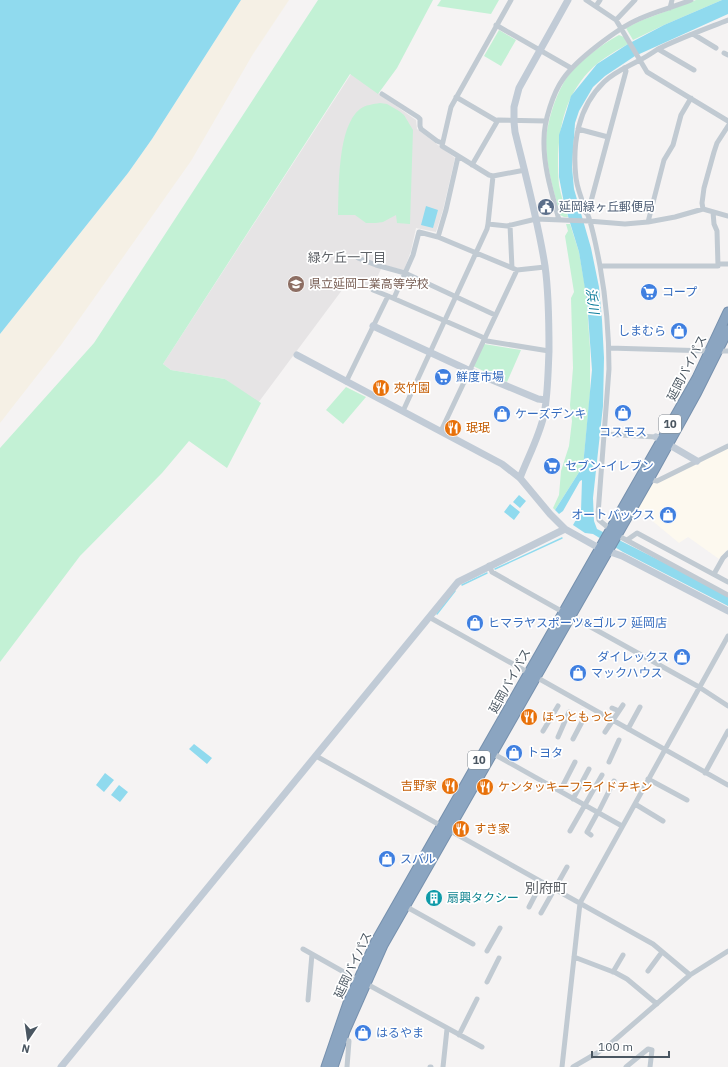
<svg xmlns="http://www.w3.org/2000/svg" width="728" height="1067" viewBox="0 0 728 1067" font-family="'IBM Plex Sans','Noto Sans JP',sans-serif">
  <rect width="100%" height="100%" fill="#f5f3f3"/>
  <!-- commercial -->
  <path fill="#fdf9ef" d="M728,447V549L719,559L688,537L679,543L638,509L649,486Z"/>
  <!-- education -->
  <path fill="#e6e4e5" d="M351,74L416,120L417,129L455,158L443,210L436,232L416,228L411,251L404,270L383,265L372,288L351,278L258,403L225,379L171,370L163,364Z"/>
  <!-- green -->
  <path fill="#c3f1d5" d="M318,0H433L397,68L378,94L350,74L163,364L171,370L225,379L261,403L227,468L189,441L162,473L80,556L0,662V448L94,343Z
    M441,0H499L491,14L437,6Z
    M696,0H722L664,25L633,40L626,28L640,21Z
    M499,30L516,40L501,66L484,56Z
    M619,35L624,37L628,44C612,53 596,62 584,77C564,102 559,129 558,160C558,168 558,177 559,185C561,196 565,207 568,217H564L560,215C554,191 546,167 546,143C546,131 549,121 552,110C555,100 559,91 564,82C573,66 603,43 619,35Z
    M380,103L387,104L399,111L404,115L413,130L410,224L397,223L396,215L383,222L376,223H366L355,215H338C339,188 337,127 360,109C365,105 374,104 380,103Z
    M566,224H570L579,252L586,292L590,348V394L583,466L555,510L553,508L559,495L561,471L569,446L572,421L570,405L573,368L571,298L574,292L565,236L568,231Z
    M484,344L521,350L507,382L473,366Z
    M346,387L366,397L343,424L326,410Z"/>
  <!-- sand -->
  <path fill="#f5f0e5" d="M241,0H289L253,54L191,161L61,345L0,423V334L128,173L152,139Z"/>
  <!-- water -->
  <path fill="#90daee" d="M0,0H241L152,139L128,173L0,334Z
    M722,0H728V14L635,56L605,76L593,87L579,111L575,123L572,167L574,189L591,248L599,287L602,320L604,358L603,406L593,498L594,521L597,529L669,565L728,597V606L623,552L593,534L585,533L573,525L581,511L582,480L580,481L563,511L559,514L555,510L583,466L592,370L587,301L579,252L564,203L559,177V135L571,96L597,64L628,44L664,25Z
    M426,206L438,210L433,228L421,225Z
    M519,495L526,501L520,508L513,502Z
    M510,504L520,512L514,520L504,512Z
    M194,744L212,758L207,764L189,749Z
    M105,773L114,780L104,792L96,785Z
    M119,785L128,792L120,802L111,795Z"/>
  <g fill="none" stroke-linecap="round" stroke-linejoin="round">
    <!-- stream -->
    <path stroke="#90daee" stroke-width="1.5" d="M495,569L562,538
      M462,585L487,573
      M437,614L455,591"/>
    <!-- highway casing -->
    <g stroke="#7690ad" stroke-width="11">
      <path id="highway" d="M326,1067L348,1003L375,943L697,378L728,312
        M333,1067L345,1031L383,945L649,479L697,392L728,330"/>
    </g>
    <!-- street -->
    <path stroke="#c1cad2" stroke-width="5" d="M511,0L451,107L442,146L489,175L493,176L525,170
      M586,0L616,20L647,72L728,121
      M596,6L600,0
      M670,8L672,0
      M616,20L635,0
      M728,20C705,29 680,38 658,49C652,53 646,57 640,60C627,67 614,72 604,82C578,107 572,144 576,178C578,193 584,205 589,218C594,234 597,250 600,266C606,299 609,334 609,369L598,514L599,520L617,535L728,595
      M496,25L571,68
      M693,34L716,48
      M658,49L694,70
      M724,53L728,55
      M382,94L418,117L420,119V126L421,129L437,141L442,143
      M456,97L497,121
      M578,129L608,137
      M472,165L498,120L546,121
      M703,209L702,203L704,188L714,152L717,143L728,126
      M586,213L590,205L626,71L624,68
      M559,220C552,194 543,166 544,139C544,121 553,93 563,79C576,60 618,28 639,19C656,11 674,7 691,0
      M648,222L664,160L673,145L681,115L691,98
      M488,224L493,176
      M510,225L512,268
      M438,237L446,210L458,157
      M358,258L376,265L405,273L495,315
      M718,264H728
      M600,266H718L717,231L714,224L713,212
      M373,290L388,296
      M394,298L413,255L419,232L438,237L517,270L545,267
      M609,348L710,351
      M717,351H728
      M346,382L388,296L482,337L487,341L549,351
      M403,411L487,229L488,224L507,226L536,219L588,221L625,224L648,222L675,217L703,209L728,216
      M441,431L517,270
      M604,434L656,437
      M649,479L657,481L728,446
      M627,540L637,533L728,582
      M489,565L492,572L563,612
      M714,574L723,558L728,553
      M571,616L699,687L728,706
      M429,617L529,673
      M536,677L728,785
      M612,708L619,711
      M628,729L640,707
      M543,731L558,706
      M605,732L623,705
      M558,737L569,712
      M573,739L583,720
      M492,753L622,826
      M316,756L653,944L690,975
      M609,762L619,740
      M705,773L728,731
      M648,779L687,800
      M560,791L575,762
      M573,799L589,769
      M635,804L663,821
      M598,813L614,781
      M570,831L602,775
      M591,835L587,832L598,812
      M405,906L473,944
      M529,907L542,882
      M541,913L567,867
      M303,949L358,980
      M487,951L500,928
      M574,957L616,973L627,979L657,1004
      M648,971L662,952
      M613,972L623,955
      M487,982L499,958
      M365,983L482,1047
      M308,1000L312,954
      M459,1035L477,999
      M342,1039L349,1041L347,1067
      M430,1067H431
      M443,1067L447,1029
      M562,1067L580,903L728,636
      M573,1067L597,1053L609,1045L690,975L728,951
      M626,1067L648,1049L652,1050L650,1067"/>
    <!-- secondary -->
    <path stroke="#c1cbd6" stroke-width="7" d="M373,326L466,369L538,399L546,400
      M297,355L502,464L520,478L550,514L565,529L599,548L622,556L728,611
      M656,437L697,461
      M520,478C528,457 539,437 544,415C548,394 548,372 549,351C549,323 549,294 545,266C538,221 526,177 515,132L514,122V107L519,88L568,0
      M61,1067L458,582L565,529"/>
    <!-- highway -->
    <use href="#highway" stroke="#8ba5c1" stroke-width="9"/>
  </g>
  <!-- icons -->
  <defs>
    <g id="civic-disc" transform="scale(0.9)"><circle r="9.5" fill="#5c6f8a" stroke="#fff"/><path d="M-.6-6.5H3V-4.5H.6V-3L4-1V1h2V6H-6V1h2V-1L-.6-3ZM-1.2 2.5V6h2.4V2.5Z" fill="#fff"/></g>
    <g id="school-disc" transform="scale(0.9)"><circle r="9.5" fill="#8d6e63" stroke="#fff"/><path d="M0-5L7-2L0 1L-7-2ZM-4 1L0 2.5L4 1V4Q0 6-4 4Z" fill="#fff"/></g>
    <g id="supermarket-disc" transform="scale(0.9)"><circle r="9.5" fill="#3f7fe0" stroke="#fff"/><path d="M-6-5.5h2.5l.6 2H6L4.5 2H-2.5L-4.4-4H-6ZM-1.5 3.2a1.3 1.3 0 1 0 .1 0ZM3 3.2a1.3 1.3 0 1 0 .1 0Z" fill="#fff"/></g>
    <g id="shop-disc" transform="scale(0.9)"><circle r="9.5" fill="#3f7fe0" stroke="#fff"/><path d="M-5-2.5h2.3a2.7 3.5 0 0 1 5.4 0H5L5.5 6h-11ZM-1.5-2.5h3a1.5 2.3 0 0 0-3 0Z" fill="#fff"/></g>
    <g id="restaurant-disc" transform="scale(0.9)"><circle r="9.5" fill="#e8710a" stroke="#fff"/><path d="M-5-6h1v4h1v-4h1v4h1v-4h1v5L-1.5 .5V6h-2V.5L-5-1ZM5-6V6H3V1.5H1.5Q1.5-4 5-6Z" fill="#fff"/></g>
    <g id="building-disc" transform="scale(0.9)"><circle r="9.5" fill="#0f9aa8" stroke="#fff"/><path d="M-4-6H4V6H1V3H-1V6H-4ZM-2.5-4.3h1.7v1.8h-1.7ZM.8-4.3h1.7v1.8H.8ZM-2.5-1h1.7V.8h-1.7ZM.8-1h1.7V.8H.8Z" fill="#fff"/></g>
  </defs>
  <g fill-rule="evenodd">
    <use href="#civic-disc" x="546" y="207"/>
    <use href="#school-disc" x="296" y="284"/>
    <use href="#supermarket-disc" x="649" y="292"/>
    <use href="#shop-disc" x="679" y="331"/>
    <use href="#supermarket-disc" x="443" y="377"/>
    <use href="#restaurant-disc" x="381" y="388"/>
    <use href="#shop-disc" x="623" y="413"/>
    <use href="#shop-disc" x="502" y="414"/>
    <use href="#restaurant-disc" x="453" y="428"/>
    <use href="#supermarket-disc" x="552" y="466"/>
    <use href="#shop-disc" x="668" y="515"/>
    <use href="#shop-disc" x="475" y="623"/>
    <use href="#shop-disc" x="682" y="657"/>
    <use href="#shop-disc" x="578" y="673"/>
    <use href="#restaurant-disc" x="529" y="717"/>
    <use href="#shop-disc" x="514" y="753"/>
    <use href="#restaurant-disc" x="450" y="786"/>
    <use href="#restaurant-disc" x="485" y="787"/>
    <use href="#restaurant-disc" x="461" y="829"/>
    <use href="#shop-disc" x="387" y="859"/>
    <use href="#building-disc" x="434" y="898"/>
    <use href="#shop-disc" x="363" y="1033"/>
  </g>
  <g text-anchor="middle" stroke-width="3.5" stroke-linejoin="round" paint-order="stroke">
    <!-- shield labels -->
    <g fill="#fff" stroke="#808990" stroke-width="1">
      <rect x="659" y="415" width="22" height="18" rx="3"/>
      <rect x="468" y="751" width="22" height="18" rx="3"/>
    </g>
    <g font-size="11" font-weight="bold" fill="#4a5661">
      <text x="670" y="428">10</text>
      <text x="479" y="764">10</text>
    </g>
    <!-- service labels -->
    <g font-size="12" fill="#4e5e75" stroke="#fff" text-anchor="start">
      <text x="559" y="211">延岡緑ヶ丘郵便局</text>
    </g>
    <!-- education labels -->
    <g font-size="12" fill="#785e54" stroke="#fff" text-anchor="start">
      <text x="309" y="288">県立延岡工業高等学校</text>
    </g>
    <!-- shop labels -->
    <g font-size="12" fill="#366cbe" stroke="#fff" text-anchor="start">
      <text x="662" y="296">コープ</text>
      <text x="666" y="335" text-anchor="end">しまむら</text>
      <text x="456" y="381">鮮度市場</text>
      <text x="515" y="418">ケーズデンキ</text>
      <text x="623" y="436" text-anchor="middle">コスモス</text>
      <text x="565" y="470">セブン-イレブン</text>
      <text x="655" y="519" text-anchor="end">オートバックス</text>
      <text x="488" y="627">ヒマラヤスポーツ&amp;ゴルフ 延岡店</text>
      <text x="669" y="661" text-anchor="end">ダイレックス</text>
      <text x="591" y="677">マックハウス</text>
      <text x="527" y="757">トヨタ</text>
      <text x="400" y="863">スバル</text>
      <text x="376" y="1037">はるやま</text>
    </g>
    <!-- street labels -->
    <g font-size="12" fill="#4a5661" stroke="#fff">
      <text transform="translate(687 368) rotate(-63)" y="4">延岡バイパス</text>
      <text transform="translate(510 681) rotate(-61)" y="4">延岡バイパス</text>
      <text transform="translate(353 965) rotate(-65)" y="4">延岡バイパス</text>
    </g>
    <!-- food labels -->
    <g font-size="12" fill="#c56008" stroke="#fff" text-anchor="start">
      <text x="394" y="392">夾竹園</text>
      <text x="466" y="432">珉珉</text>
      <text x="542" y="721">ほっともっと</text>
      <text x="437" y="790" text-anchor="end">吉野家</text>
      <text x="498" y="791">ケンタッキーフライドチキン</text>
      <text x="474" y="833">すき家</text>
    </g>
    <!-- culture labels -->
    <g font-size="12" fill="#0d838f" stroke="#fff" text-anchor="start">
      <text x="447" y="902">扇興タクシー</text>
    </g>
    <!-- neighbourhood labels -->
    <g font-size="13" fill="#5f6368" stroke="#fff">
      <text x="347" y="262">緑ケ丘一丁目</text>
    </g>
    <!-- water labels -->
    <g font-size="13" font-style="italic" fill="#0c7c9b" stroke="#fff">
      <text transform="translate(593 301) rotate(82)" y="5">浜川</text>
    </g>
    <!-- quarter labels -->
    <g font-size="14" fill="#5f6368" stroke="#fff">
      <text x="546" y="893">別府町</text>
    </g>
  </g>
  <!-- north arrow -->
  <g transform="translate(28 1039) rotate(193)" stroke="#ffffff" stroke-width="3" paint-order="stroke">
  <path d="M0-3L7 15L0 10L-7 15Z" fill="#4a5661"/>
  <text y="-6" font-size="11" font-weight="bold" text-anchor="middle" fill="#4a5661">N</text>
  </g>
  <!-- scale -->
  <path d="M592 1051v6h77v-6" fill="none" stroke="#4a5661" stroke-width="2"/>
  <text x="598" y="1051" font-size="12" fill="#4a5661" stroke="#ffffff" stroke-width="3" paint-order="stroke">100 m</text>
</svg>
